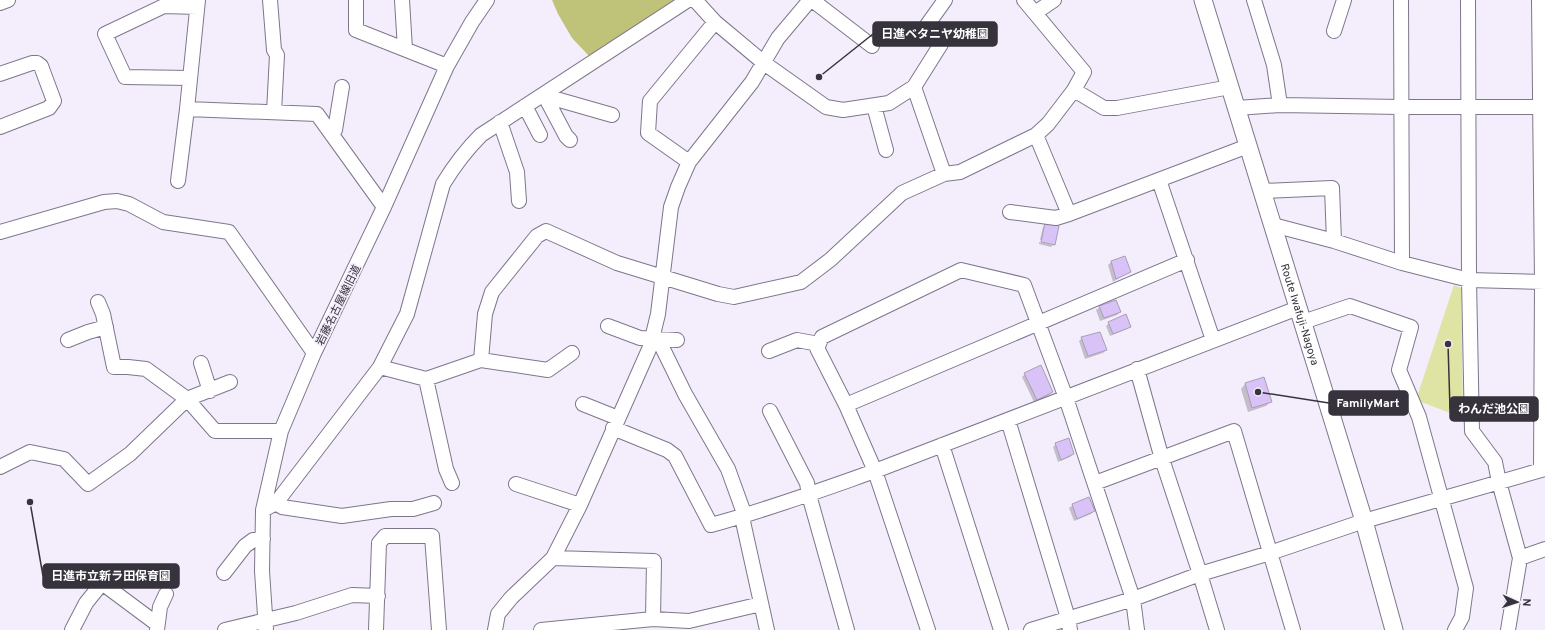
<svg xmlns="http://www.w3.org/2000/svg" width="1545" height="630" viewBox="0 0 1545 630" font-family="Overpass,'Noto Sans JP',sans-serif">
  <rect width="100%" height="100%" fill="#f4eefc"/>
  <!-- green -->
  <path fill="#dfe3a3" d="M1454,285L1461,288L1463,418L1416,400Z"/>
  <!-- forest -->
  <path fill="#bfc379" d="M552,0H674L631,33L590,57L572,38L558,14Z"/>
  <!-- shadow -->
  <path fill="#0003" d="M1046,224L1054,244L1053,245V243L1040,240L1043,227Z
    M1039,242L1053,245L1051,247L1039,244Z
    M1124,258L1130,271L1113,282L1108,265L1111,262Z
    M1100,307L1120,312L1117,315L1100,321L1096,310Z
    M1109,323L1130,326L1127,329L1110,336L1106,326Z
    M1082,338L1106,350L1103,353L1085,359L1079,341Z
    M1025,374L1052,392L1049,395L1034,402L1022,377Z
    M1245,384L1271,401L1266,406L1248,412L1241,389Z
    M1056,444L1073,454L1070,457L1058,462L1053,447Z
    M1073,505L1094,511L1091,514L1074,521L1069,508Z"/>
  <!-- building -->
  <path fill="#d9c2f8" stroke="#a89fb5" d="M1045,223L1059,226L1055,245L1041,242Z
    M1125,256L1131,272L1116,279L1111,261Z
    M1116,300L1121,312L1104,318L1099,306Z
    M1126,314L1131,327L1113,334L1108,322Z
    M1100,332L1107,350L1088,356L1081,337Z
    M1041,365L1053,392L1037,400L1024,373Z
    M1264,377L1272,402L1252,408L1245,383Z
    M1069,438L1074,454L1061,460L1055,443Z
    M1089,497L1095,511L1077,519L1072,504Z"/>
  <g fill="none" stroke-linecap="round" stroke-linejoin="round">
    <!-- minor casing -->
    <g stroke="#7e768b" stroke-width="16">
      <path id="minor" d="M270,0L274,50L277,55L274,112
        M356,0V30L447,66
        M402,0L405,49
        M695,0L715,22L764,63L826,107L843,110L889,103L914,87L944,174
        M812,0L872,46
        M1254,0L1274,65L1280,105
        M1401,0L1402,263
        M1468,0L1469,280L1472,431L1495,462L1499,482L1520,558L1508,630
        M1539,0L1542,282L1541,470
        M0,3L8,0
        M1035,13L1054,0
        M1334,31L1344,0
        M0,74L32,63H37L41,66L54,101L49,108L0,127
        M190,78L125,77L105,34L164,6L197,7
        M914,87L941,44L925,28L945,0
        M1074,90L1104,108H1117L1230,87
        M542,95L612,115
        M547,96L548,102L566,136L570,140
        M525,106L540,135
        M874,106L886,150
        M1237,108L1280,105L1401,107H1545
        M187,109L198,0
        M500,122L517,172L519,201
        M332,135L335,130L342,87
        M1036,135L1069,214
        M689,162L648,133L650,101L715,22
        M1159,180L1213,340
        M178,181L187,109L317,114L384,207
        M1262,191L1332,188L1334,241
        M1010,212L1056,218L1069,214L1248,146
        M1273,225L1334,241L1402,263L1469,280L1545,282
        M0,232L104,202L117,201L129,204L163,222L229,232L314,353
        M98,302L103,314L114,367H128L146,369L187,399L215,431H281
        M1303,322L1350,306L1411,327L1399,370L1419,417L1466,588L1462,617L1455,630
        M608,326L640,338L677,340
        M68,340L88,332L106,327
        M660,340L661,345L685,394L728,469L745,516
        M769,351L797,340L819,344
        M481,360L548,370L572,353
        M201,363L210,391
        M380,367L426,379L481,360L485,314L492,292L537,236L546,231L617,263L718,294L734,297L801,282L830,260L902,193L944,174L960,172L1036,135L1048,124L1074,90L1084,72L1024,0
        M1137,369L1162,459L1200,574L1217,630
        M426,379L446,469L452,483
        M583,404L618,418
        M846,405L1187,260
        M770,411L807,483L809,495L847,630
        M1008,420L1068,618L1070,630
        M613,428L667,450L675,456L711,525C767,510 821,490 875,471L1298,308
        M942,445L1001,630
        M0,467L30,452L64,459L88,484L130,454L187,399L230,382
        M1095,483L1234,431L1293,630
        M516,484L580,505
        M276,503L282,507L342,516L391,509H413L434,503
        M263,510L276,503L380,367L407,314L443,184C454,166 466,150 481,135L688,0
        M742,517L767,630
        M553,558L654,561L653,619
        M1520,558L1545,549
        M224,573L245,546L253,540L263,539
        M72,630L86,603L102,583L157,624
        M157,630L160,607L166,594
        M225,630L296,613L352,595L378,596
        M266,630L262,571L263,510L281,431L314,353L384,207L447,66L472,22L487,0
        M376,630L379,543L385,536H432L439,630
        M495,630L498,614L511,598L553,558L580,505L650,347L658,314L671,207L678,187L689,162L752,82L778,38L810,0
        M541,630L653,619L689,621L761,604
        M928,630L875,471L846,405L817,348L822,337L961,270L1024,285L1066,398L1133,599L1137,630
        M1031,630L1133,599L1200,574L1270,553L1364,521L1545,469"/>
    </g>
    <!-- major casing -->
    <g stroke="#7e768b" stroke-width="19">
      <g id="major">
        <path id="s1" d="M1203,0L1364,521L1394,630"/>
      </g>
    </g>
    <!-- minor -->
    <use href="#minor" stroke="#fff" stroke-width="14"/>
    <!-- major -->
    <use href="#major" stroke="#fff" stroke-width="17"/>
  </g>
  <g text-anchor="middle" stroke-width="3.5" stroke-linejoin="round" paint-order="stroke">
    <!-- street labels -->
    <g font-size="11" fill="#37333c" stroke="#f4eefc">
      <text transform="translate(338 305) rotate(-64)" y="4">岩藤名古屋線旧道</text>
      <text dy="4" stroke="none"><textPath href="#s1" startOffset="329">Route Iwafuji-Nagoya</textPath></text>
    </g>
  </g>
  <!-- callouts -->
  <path fill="none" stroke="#37333c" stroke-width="1.5" d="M819 77L873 34M1258 392L1329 403M1448 344L1450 409M30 502L43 576"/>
  <g fill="#37333c" stroke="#f4eefc" stroke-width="1.5">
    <circle cx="819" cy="77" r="4"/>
    <circle cx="1258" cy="392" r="4"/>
    <circle cx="1448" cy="344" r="4"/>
    <circle cx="30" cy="502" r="4"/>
  </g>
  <g fill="#37333c" stroke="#37333c" stroke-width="1.5">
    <rect x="873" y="22" width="124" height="24" rx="4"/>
    <rect x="1329" y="391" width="79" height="24" rx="4"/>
    <rect x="1450" y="397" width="88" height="24" rx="4"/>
    <rect x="43" y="564" width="136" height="24" rx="4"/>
  </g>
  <g font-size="12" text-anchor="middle" font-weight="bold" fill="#fff">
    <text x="935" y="38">日進ベタニヤ幼稚園</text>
    <text x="1368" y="407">FamilyMart</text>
    <text x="1494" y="413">わんだ池公園</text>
    <text x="111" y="580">日進市立新ラ田保育園</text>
  </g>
  <!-- north arrow -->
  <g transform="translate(1517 602) rotate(93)" stroke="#f4eefc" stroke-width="3" paint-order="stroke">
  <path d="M0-3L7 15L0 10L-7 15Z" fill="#37333c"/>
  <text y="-6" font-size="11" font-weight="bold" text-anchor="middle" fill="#37333c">N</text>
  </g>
</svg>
